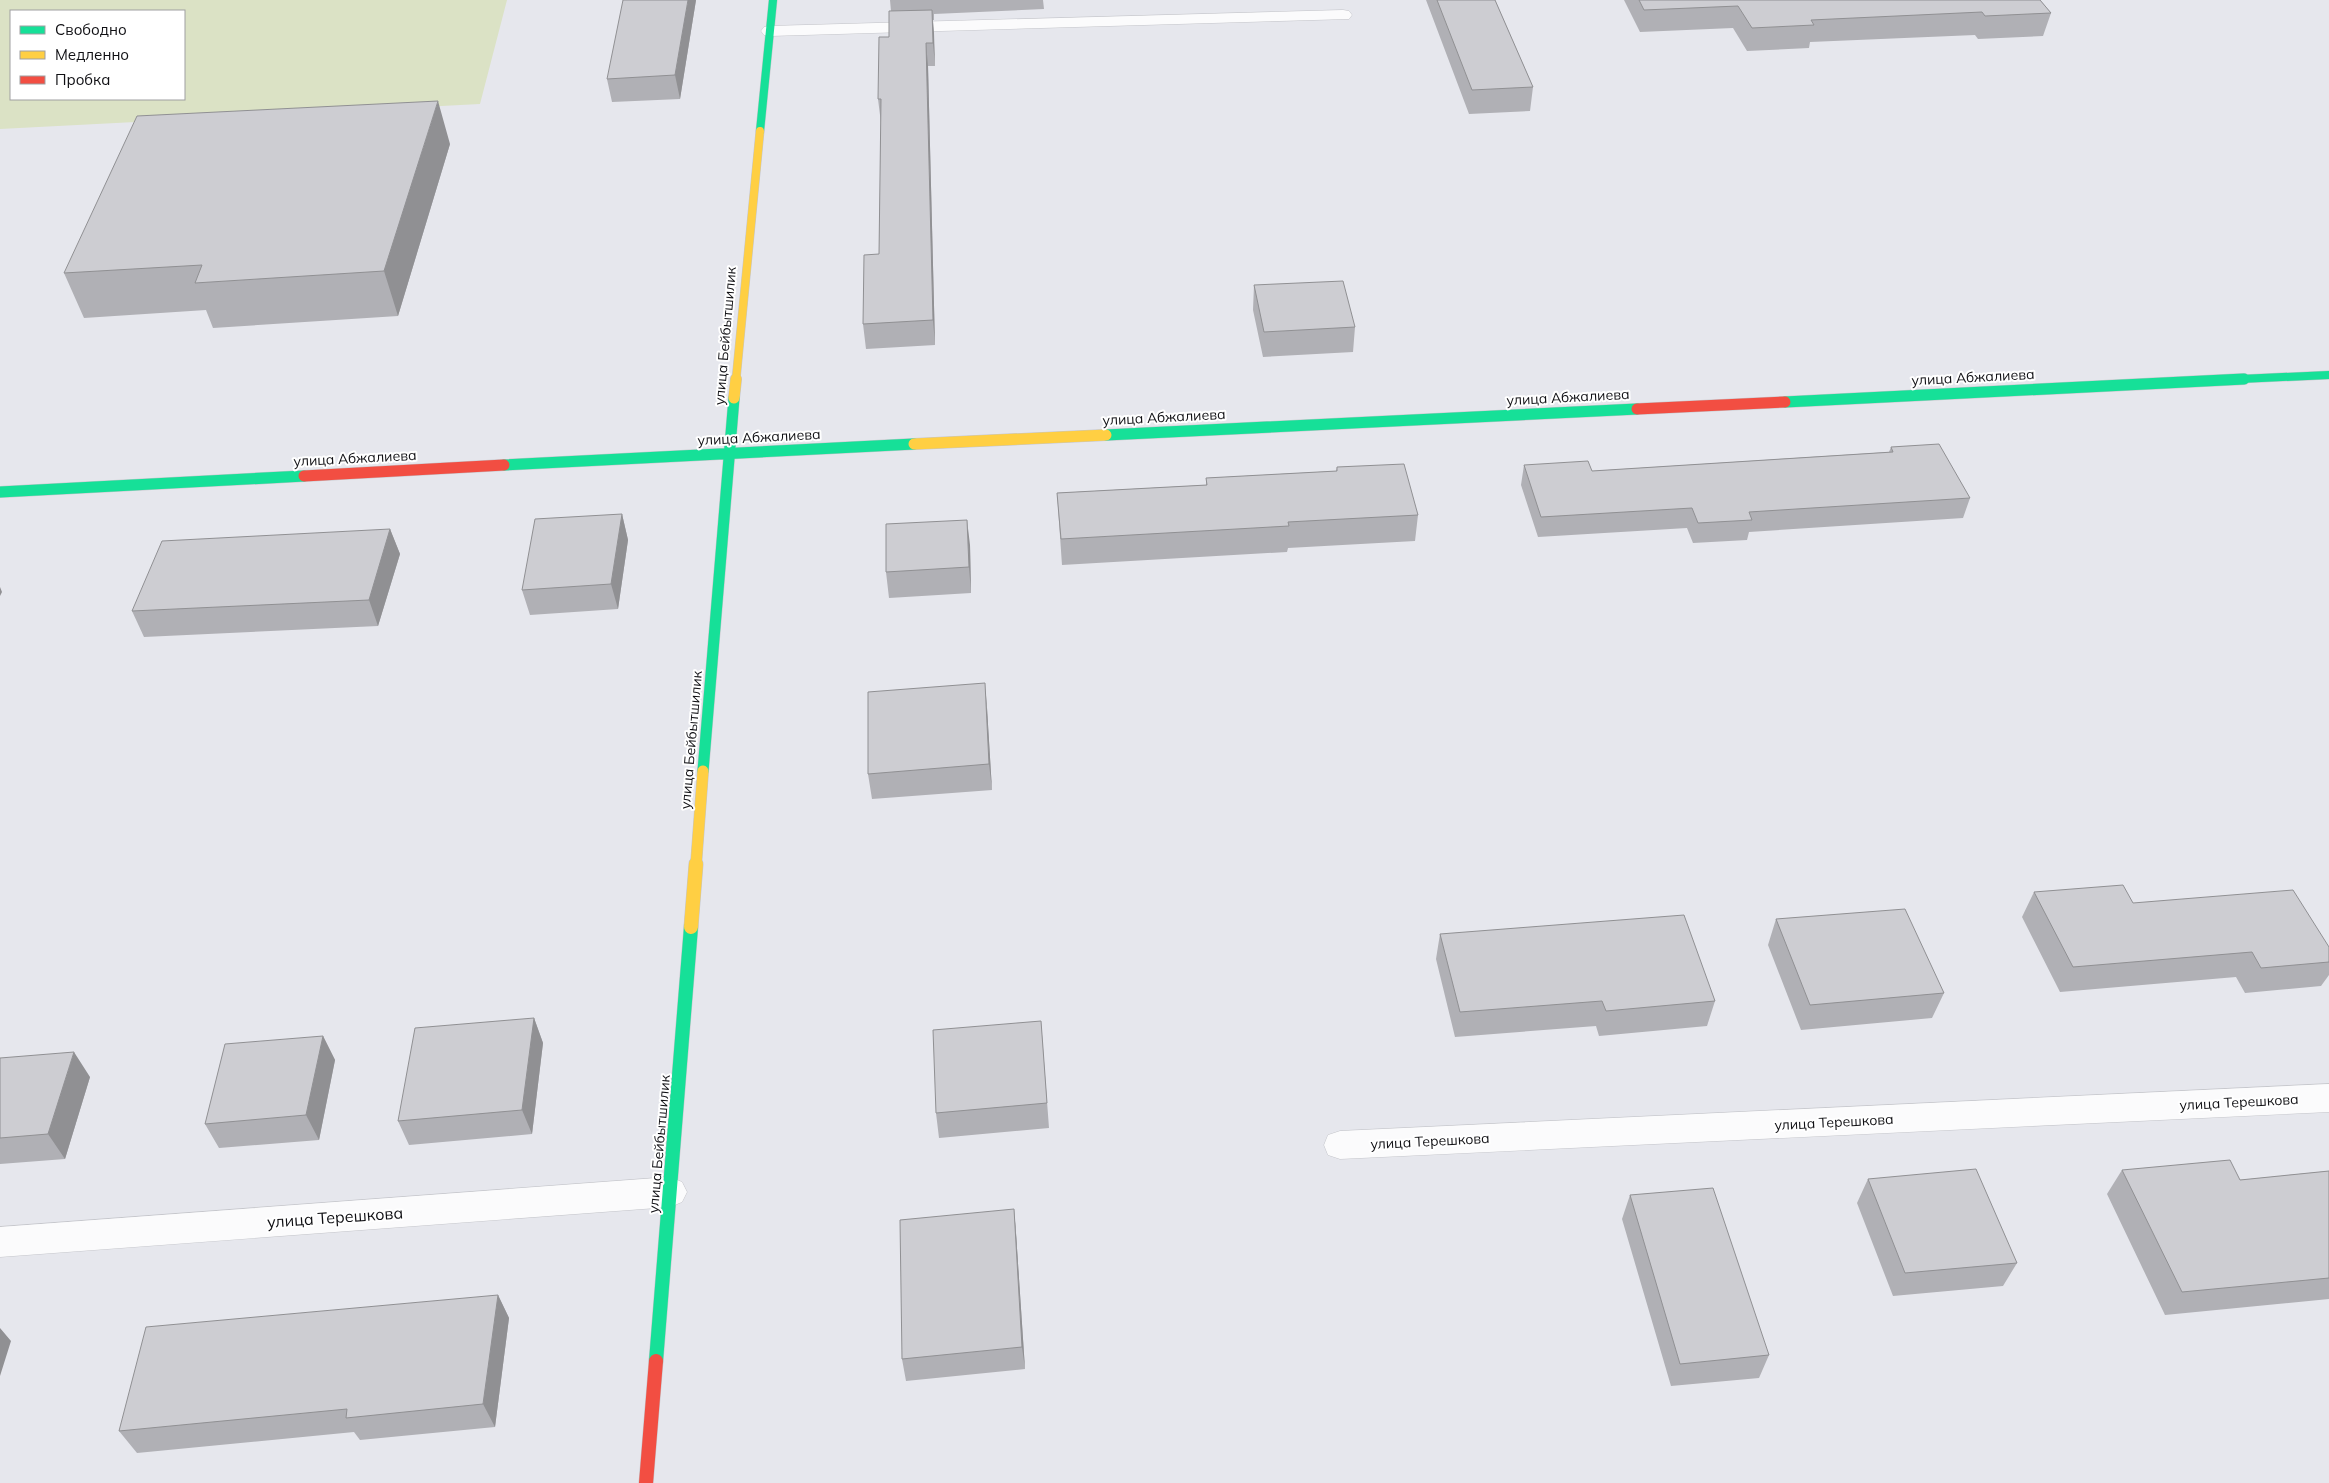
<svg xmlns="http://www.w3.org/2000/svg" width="2329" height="1483" viewBox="0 0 2329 1483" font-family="Mulish,sans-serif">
  <rect width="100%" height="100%" fill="#e6e7ed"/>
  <!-- green -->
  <path fill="#dbe2c5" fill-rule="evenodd" d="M0,0H507L480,104L0,129ZM11,11H184V99H11Z"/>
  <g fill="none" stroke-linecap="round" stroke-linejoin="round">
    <!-- lane casing -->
    <g stroke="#c4c5ca" stroke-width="1">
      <path id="lane" d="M1343,10L1349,11L1352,15L1349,19L770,36L764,35L761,31L764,27L770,26Z"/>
    </g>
    <!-- street casing -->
    <g stroke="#c4c5ca" stroke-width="1">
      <path id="street" d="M2329,1084V1112L1340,1159L1328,1155L1324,1145L1328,1135L1340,1131Z
        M670,1177L682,1182L687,1192L682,1202L670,1207L0,1257V1227Z"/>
    </g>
    <!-- fast-far2 casing -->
    <g stroke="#c4c5ca" stroke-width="9">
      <path id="fast-far2" d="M760,131L773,0
        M2219,380L2329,375"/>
    </g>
    <!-- fast-far1 casing -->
    <g stroke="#c4c5ca" stroke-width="12">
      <path id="fast-far1" d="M1785,402L2244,379
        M1106,435L1637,409
        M504,465L914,444
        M0,492L304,476
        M703,771L734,398"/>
    </g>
    <!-- fast casing -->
    <g stroke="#c4c5ca" stroke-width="15">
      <path id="fast" d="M656,1361L691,927"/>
    </g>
    <!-- slow-far2 casing -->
    <g stroke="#c4c5ca" stroke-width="9">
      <path id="slow-far2" d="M736,380L760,131"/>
    </g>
    <!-- slow-far1 casing -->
    <g stroke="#c4c5ca" stroke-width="12">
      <path id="slow-far1" d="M734,398L736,379
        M914,444L1106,435
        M696,865L703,771"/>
    </g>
    <!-- slow casing -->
    <g stroke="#c4c5ca" stroke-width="15">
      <path id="slow" d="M691,927L696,864"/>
    </g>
    <!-- jam-far1 casing -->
    <g stroke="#c4c5ca" stroke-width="12">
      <path id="jam-far1" d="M1637,409L1785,402
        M304,476L504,465"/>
    </g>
    <!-- jam casing -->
    <g stroke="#c4c5ca" stroke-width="15">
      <path id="jam" d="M646,1483L656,1361"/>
    </g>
    <!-- lane -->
    <use href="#lane" fill="#fbfbfc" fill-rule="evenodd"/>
    <!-- street -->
    <use href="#street" fill="#fbfbfc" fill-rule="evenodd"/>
    <!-- fast-far2 -->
    <use href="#fast-far2" stroke="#16e098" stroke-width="8"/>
    <!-- fast-far1 -->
    <use href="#fast-far1" stroke="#16e098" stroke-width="11"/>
    <!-- fast -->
    <use href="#fast" stroke="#16e098" stroke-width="14"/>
    <!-- slow-far2 -->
    <use href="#slow-far2" stroke="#ffcf43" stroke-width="8"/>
    <!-- slow-far1 -->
    <use href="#slow-far1" stroke="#ffcf43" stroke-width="11"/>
    <!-- slow -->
    <use href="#slow" stroke="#ffcf43" stroke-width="14"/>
    <!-- jam-far1 -->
    <use href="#jam-far1" stroke="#f24e42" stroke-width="11"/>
    <!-- jam -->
    <use href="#jam" stroke="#f24e42" stroke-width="14"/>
  </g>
  <!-- wall -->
  <path fill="#b0b0b5" d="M696,0L680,99L612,102L607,79Z
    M890,0H1043L1044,9L934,14V20H933L935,66H928L935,345L866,349L863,324L879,254L881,123L878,99L889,37L891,11Z
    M1426,0H1495L1533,87L1530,111L1469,114Z
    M1624,0H2040L2051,13L2043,36L1978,39L1975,35L1810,42L1809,48L1747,51L1733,28L1640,32Z
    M450,144L398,316L213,328L206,310L84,318L64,273Z
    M1254,285L1355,327L1353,352L1263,357L1253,310Z
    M1891,447L1970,498L1963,518L1749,532L1747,540L1693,543L1687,528L1538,537L1521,485L1524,465L1592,471L1889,452Z
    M1337,467L1418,515L1415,541L1288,548L1287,552L1062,565L1057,493L1206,485V478L1336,471Z
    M622,514L628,540L618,609L530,615L522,590Z
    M390,529L400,554L378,626L144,637L132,611Z
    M970,545L971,593L889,598L886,572Z
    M987,708L992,790L872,799L868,774Z
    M2034,892L2133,903L2329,947V975L2321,986L2245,993L2236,977L2060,992L2022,917Z
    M1776,919L1944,993L1932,1018L1801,1030L1768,945Z
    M1440,934L1715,1001L1707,1026L1599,1036L1596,1026L1455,1037L1436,959Z
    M534,1018L543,1043L532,1134L409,1145L398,1121Z
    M1041,1021L1049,1128L939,1138L936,1113Z
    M323,1036L335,1060L319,1140L219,1148L205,1124Z
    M0,1058L90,1077L65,1159L0,1164Z
    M2122,1170L2240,1180L2329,1171V1299L2165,1315L2107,1194Z
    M1868,1179L2017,1263L2003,1286L1893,1296L1857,1203Z
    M1630,1195L1769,1355L1759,1378L1671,1386L1622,1219Z
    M1014,1209L1016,1233L1025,1369L906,1381L902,1359Z
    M498,1295L509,1318L495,1427L360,1440L354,1432L137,1453L119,1431Z"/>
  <!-- shaded-wall -->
  <path fill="#909093" d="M688,0H696L680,99L675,75Z
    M932,10L934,33L935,66L933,43Z
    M926,43L928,66L935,345L933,320Z
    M438,101L450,144L398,316L384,271Z
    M622,514L628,540L618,609L611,584Z
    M967,520L970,545L971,593L969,567Z
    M390,529L400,554L378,626L369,600Z
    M0,587L2,592L0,596Z
    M985,683L987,708L992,790L989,764Z
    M534,1018L543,1043L532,1134L522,1110Z
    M323,1036L335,1060L319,1140L306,1115Z
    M74,1052L90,1077L65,1159L48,1134Z
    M1014,1209L1016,1233L1025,1369L1022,1347Z
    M498,1295L509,1318L495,1427L483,1404Z
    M0,1328L11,1341L0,1376Z"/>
  <!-- building -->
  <path fill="#cdcdd2" stroke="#909093" d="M623,0H688L675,75L607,79Z
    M1437,0H1495L1533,87L1472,90Z
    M1639,0H2040L2051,13L1985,16L1982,12L1811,20L1814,25L1752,28L1738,6L1644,10Z
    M932,10L933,43H926L933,320L863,324L864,255L879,254L881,99H878L879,37H889V11Z
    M438,101L384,271L195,283L202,265L64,273L137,116Z
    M1343,281L1355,327L1264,332L1254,285Z
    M1939,444L1970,498L1749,512L1752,520L1698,523L1692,508L1541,517L1524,465L1588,461L1592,471L1893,452L1891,447Z
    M1404,464L1418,515L1288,522L1289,526L1061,539L1057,493L1207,485L1206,478L1337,471V467Z
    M622,514L611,584L522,590L535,519Z
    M967,520L969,567L886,572V524Z
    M390,529L369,600L132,611L162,541Z
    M985,683L989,764L868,774V692Z
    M2123,885L2133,903L2293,890L2329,947V962L2261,968L2252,952L2073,967L2034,892Z
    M1905,909L1944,993L1810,1005L1776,919Z
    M1684,915L1715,1001L1606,1011L1602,1001L1460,1012L1440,934Z
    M534,1018L522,1110L398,1121L415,1028Z
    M1041,1021L1047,1103L936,1113L933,1030Z
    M323,1036L306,1115L205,1124L225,1044Z
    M74,1052L48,1134L0,1138V1058Z
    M2230,1160L2240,1180L2329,1171V1278L2182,1292L2122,1170Z
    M1976,1169L2017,1263L1905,1273L1868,1179Z
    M1713,1188L1769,1355L1680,1364L1630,1195Z
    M1014,1209L1022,1347L902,1359L900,1220Z
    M498,1295L483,1404L346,1418L347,1409L119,1431L146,1327Z"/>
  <g text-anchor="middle" stroke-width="4" stroke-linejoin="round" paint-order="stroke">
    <!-- street labels -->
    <g font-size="14" fill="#0f0f13" stroke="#fff">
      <text transform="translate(725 336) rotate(-85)" y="5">улица Бейбытшилик</text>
      <text transform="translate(1973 377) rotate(-3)" y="5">улица Абжалиева</text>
      <text transform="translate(1568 397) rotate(-3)" y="5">улица Абжалиева</text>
      <text transform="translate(1164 417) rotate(-3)" y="5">улица Абжалиева</text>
      <text transform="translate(759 437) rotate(-3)" y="5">улица Абжалиева</text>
      <text transform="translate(355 458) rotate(-3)" y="5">улица Абжалиева</text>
      <text transform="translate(691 740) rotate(-85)" y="5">улица Бейбытшилик</text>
      <text transform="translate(2239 1102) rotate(-3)" y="5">улица Терешкова</text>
      <text transform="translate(1834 1122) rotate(-3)" y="5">улица Терешкова</text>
      <text transform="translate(1430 1141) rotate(-3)" y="5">улица Терешкова</text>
      <text transform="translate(659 1144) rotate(-85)" y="5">улица Бейбытшилик</text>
    </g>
    <!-- near-street labels -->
    <g font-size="16" fill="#0f0f13" stroke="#fff">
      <text transform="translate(335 1217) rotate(-4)" y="6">улица Терешкова</text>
    </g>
  </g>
  <!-- legend -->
  <rect x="10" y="10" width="175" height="90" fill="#ffffff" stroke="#9f9fa1"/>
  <rect x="20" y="26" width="25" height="8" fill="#16e098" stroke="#9f9fa1"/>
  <text x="55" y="35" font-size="15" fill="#0f0f13">Свободно</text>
  <rect x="20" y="51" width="25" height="8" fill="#ffcf43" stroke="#9f9fa1"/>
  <text x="55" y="60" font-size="15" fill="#0f0f13">Медленно</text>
  <rect x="20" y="76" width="25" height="8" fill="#f24e42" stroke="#9f9fa1"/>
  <text x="55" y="85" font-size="15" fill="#0f0f13">Пробка</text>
</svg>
